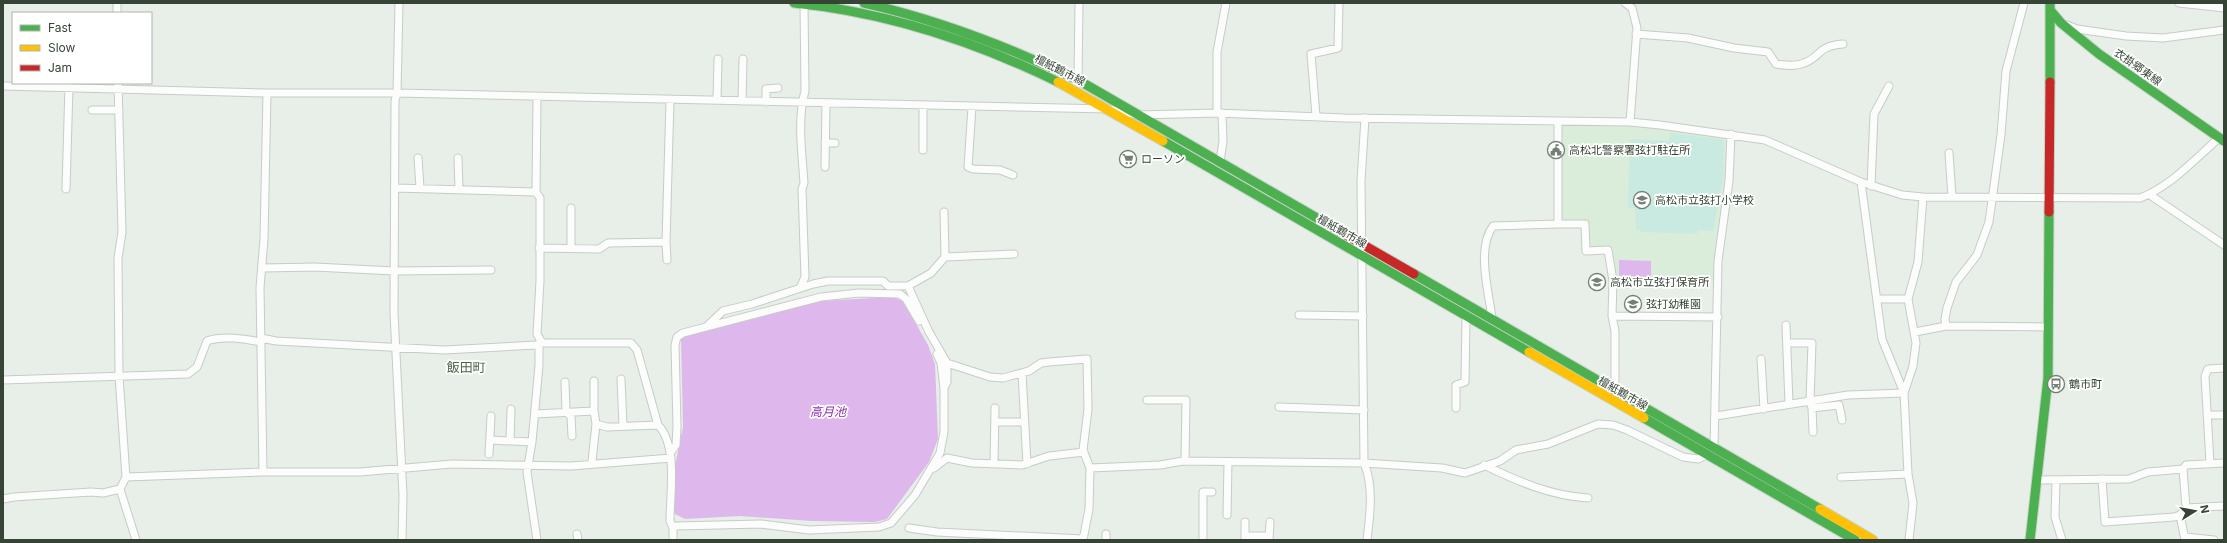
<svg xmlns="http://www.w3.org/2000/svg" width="2227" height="543" viewBox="0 0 2227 543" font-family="Inter,'Noto Sans JP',sans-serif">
  <rect width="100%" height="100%" fill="#e8eee8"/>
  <!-- education -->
  <path fill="#daecda" d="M1563,124L1630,126L1728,137L1726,181L1716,244V282L1615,280L1613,265V248H1588V221L1563,222L1561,218L1560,127Z"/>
  <!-- green -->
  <path fill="#c8eae0" d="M1670,133L1724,140L1723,179L1713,231L1698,230L1697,234L1643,232L1636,229L1635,208L1628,207L1630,139L1669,141Z"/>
  <!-- water -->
  <path fill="#deb7ec" d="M1619,260L1651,261V277L1619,276Z
    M893,297L903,301L928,345L935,364L938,439L929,462L887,519L875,522L812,521L740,516L685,519L675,514L673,508L675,466L683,427L681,338L693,331L752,319L820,301Z"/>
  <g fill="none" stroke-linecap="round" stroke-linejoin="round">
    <!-- street casing -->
    <g stroke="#c4cdc4" stroke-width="9">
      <path id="street" d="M117,3V13
        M399,3L397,93L395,101L394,313L403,495L402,540
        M1625,3L1632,8L1637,28L1630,122
        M2179,3L2224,8
        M2067,25L2077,29L2126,36L2163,38L2224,30
        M1636,34L1688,38L1734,48L1768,52L1776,64C1785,65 1795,67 1804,63C1822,57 1816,46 1843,44
        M1078,80L1079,3
        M3,86L267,93H397L1108,109L1138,115L1217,113L1345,118L1630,122L1660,125L1765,140L1861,182L1902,195L1923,197L2140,198C2170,187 2195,159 2219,138
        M537,97L536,192L540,198V281L537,334L542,343H631L637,350L658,425C678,445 670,493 670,521L673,528V540
        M717,100L718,59
        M742,101L743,59
        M766,102V89L778,88
        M923,106V150
        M972,107L968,167L973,169L1000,170L1013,175
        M92,110H119
        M1217,113V52L1226,3
        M1316,116L1311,54L1338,48L1339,3
        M1365,118L1361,181L1364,463C1374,486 1370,515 1367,540
        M1558,121V224H1585L1586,251L1608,250L1613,281L1612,316
        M825,143H835
        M1949,153L1952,197
        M418,158L420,188
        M458,158L459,189
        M1220,162L1223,141L1222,113
        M825,167L826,103
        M1861,182L1882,339L1904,393L1908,474L1913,503L1909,540
        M1871,186L1874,114L1889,86
        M396,188L536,192
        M66,189L69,86
        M2150,195L2224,245
        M539,248L599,249L608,243L666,242
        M571,248V208
        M945,257L1014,254
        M667,260L666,242L670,100
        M262,268L315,267L394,271L491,270
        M908,286L931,273L945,257L944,212
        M800,288L805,277L802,189L804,183C802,152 797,120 805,91L804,4
        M1877,299H1908L1918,262L1923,197
        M1299,315L1363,316
        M1492,318C1489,293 1476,249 1493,226L1558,224
        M1786,325L1789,404
        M1946,326L1945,319L1947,308L1956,282L1977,255L1989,222L2001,135L2006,71L2024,3
        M706,327L723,311L752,304L813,284L828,281H883L888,286H908L929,332L947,363L990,377L1003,378L1029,371L1041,363L1049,362L1087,359L1088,409L1083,450L1090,468
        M1915,332L1946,326L2049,327
        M261,338L276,341L444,350L536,345L542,343
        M1787,343H1812L1810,401L1812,408L1813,432
        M937,354L941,363L944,388
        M1761,359L1764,409
        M1022,373L1027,464
        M621,379L623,426
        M3,380L188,374L197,367L207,341C223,335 245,339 261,342
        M594,381V411
        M565,382L566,412L571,416L572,436
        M1615,391V331L1612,316L1718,317
        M1147,400H1186L1185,461
        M1279,407L1364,410
        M1456,408V385L1465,382L1466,317
        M1812,408L1839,405L1842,420
        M535,414L594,411L596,424L607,427L658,425
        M2207,415H2224
        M1716,416L1848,395L1904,393L1913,366L1916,343L1908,299
        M995,422H1024
        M490,440L532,442
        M510,441L511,409
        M1714,447L1718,261L1729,181L1731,134
        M671,452L676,445L677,427L675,345L677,337L683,333L821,297L859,293L900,294L906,299L919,321
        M489,454L491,416
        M592,461L596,424
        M2210,463L2205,376L2208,369L2224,368
        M994,464L995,408
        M1484,465C1517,481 1551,496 1588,498
        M934,468L947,458L972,463L1022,465L1049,456L1084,452
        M263,472L260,288L264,239L267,93
        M126,477L263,472H360L452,464L571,466L671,458
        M1841,477L1908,474
        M2102,479L2105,522L2174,517L2180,515L2186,508L2183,469
        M2038,480L2129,479L2148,472L2183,469L2186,465L2224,463
        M2056,481L2055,517L2062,540
        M120,489L136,540
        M3,499L14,497L91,492L103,493L120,489L126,477L119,376L118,258L122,232L118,83
        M2186,508L2224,506
        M1227,515L1228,462
        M2180,515L2185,540
        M673,528L676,526L761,524L809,530L879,527L891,523L915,495L940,453L944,432V388L947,382V363
        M909,528L937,532L1083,539
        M577,534L578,540
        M1106,534V540
        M1245,536H1269
        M2185,537L2214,540
        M537,540L527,472L532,442L539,365V345
        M1083,540L1089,509L1090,468L1160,465L1183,461L1364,463L1442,468L1465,473L1500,461L1516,450L1548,444L1598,424L1613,425L1627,430L1683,457L1698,459L1706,455
        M1203,540V492H1212
        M1245,540V522
        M1269,540L1270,522"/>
    </g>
    <!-- fast casing -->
    <g stroke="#c3d2c4" stroke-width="11">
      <path id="fast" d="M794,3C887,12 974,41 1058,82
        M864,3C939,20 1009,47 1078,80L1322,221
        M2050,10L2061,23L2099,54L2224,141
        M2050,82V3
        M1163,141L1529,352
        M1414,274L1820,509
        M1644,418L1855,540
        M2030,540L2048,378L2049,212"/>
    </g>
    <!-- slow casing -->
    <g stroke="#c3d2c4" stroke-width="11">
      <path id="slow" d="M1058,82L1163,141
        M1529,352L1644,418
        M1820,509L1873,540"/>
    </g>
    <!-- jam casing -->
    <g stroke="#c3d2c4" stroke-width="11">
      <path id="jam" d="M2049,212L2050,82
        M1322,221L1414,274"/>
    </g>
    <!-- street -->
    <use href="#street" stroke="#fcfcfc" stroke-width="7"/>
    <!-- fast -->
    <use href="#fast" stroke="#4caf50" stroke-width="9"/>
    <!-- slow -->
    <use href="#slow" stroke="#ffc107" stroke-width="9"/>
    <!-- jam -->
    <use href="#jam" stroke="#c62828" stroke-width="9"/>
  </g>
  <!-- icons -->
  <defs>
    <g id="civic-ring" transform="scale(0.9)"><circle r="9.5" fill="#fff" stroke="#748073" stroke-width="1.5"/><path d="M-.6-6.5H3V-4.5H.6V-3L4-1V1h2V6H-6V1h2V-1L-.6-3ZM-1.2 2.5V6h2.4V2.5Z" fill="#748073"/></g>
    <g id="supermarket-ring" transform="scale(0.9)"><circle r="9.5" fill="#fff" stroke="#748073" stroke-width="1.5"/><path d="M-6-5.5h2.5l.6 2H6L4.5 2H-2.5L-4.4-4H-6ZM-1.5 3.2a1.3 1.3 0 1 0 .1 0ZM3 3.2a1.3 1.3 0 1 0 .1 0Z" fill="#748073"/></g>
    <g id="school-ring" transform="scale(0.9)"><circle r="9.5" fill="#fff" stroke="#748073" stroke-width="1.5"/><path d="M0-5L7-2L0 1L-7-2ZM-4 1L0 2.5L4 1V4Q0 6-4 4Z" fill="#748073"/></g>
    <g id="bus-ring" transform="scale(0.9)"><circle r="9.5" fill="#fff" stroke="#748073" stroke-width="1.5"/><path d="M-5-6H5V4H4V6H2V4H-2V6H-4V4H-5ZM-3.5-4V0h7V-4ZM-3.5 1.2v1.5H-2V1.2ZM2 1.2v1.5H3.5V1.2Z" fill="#748073"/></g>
  </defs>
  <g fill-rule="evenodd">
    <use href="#civic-ring" x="1556" y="150"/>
    <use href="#supermarket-ring" x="1128" y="159"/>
    <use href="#school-ring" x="1642" y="200"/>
    <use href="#school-ring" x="1597" y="282"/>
    <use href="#school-ring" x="1633" y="304"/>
    <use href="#bus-ring" x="2056" y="384"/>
  </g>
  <g text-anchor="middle" stroke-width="3.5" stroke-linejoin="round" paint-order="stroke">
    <!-- street labels -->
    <g font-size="11" fill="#354434" stroke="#fff">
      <text transform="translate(2138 67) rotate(35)" y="4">衣掛郷東線</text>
      <text transform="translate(1060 70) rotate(27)" y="4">檀紙鶴市線</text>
      <text transform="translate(1342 231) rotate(30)" y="4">檀紙鶴市線</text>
      <text transform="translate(1623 393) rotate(30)" y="4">檀紙鶴市線</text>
    </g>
    <!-- poi labels -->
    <g font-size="11" fill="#354434" stroke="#fff" text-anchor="start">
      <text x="1569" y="154">高松北警察署弦打駐在所</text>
      <text x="1141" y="163">ローソン</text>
      <text x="1655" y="204">高松市立弦打小学校</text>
      <text x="1610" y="286">高松市立弦打保育所</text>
      <text x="1646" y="308">弦打幼稚園</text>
      <text x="2069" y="388">鶴市町</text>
    </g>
    <!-- water labels -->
    <g font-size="12" font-style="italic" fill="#8d30ad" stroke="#fff">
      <text x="828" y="416">高月池</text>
    </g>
    <!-- quarter labels -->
    <g font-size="13" fill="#4e664c" stroke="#fff">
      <text x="466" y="372">飯田町</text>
    </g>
  </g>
  <!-- border -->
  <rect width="2227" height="543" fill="none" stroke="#354434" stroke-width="8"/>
  <!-- legend -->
  <rect x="12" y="12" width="140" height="72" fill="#ffffff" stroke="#aeb4ae"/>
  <rect x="20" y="25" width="20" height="6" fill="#4caf50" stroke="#aeb4ae"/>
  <text x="48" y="32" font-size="12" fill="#354434">Fast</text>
  <rect x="20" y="45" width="20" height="6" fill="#ffc107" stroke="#aeb4ae"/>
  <text x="48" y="52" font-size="12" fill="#354434">Slow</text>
  <rect x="20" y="65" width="20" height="6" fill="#c62828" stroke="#aeb4ae"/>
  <text x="48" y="72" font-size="12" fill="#354434">Jam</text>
  <!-- north arrow -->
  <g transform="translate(2195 511) rotate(79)" stroke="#ffffff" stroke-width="3" paint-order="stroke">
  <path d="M0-3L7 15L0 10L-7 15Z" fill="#354434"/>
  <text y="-6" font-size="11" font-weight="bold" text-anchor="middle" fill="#354434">N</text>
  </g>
</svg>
